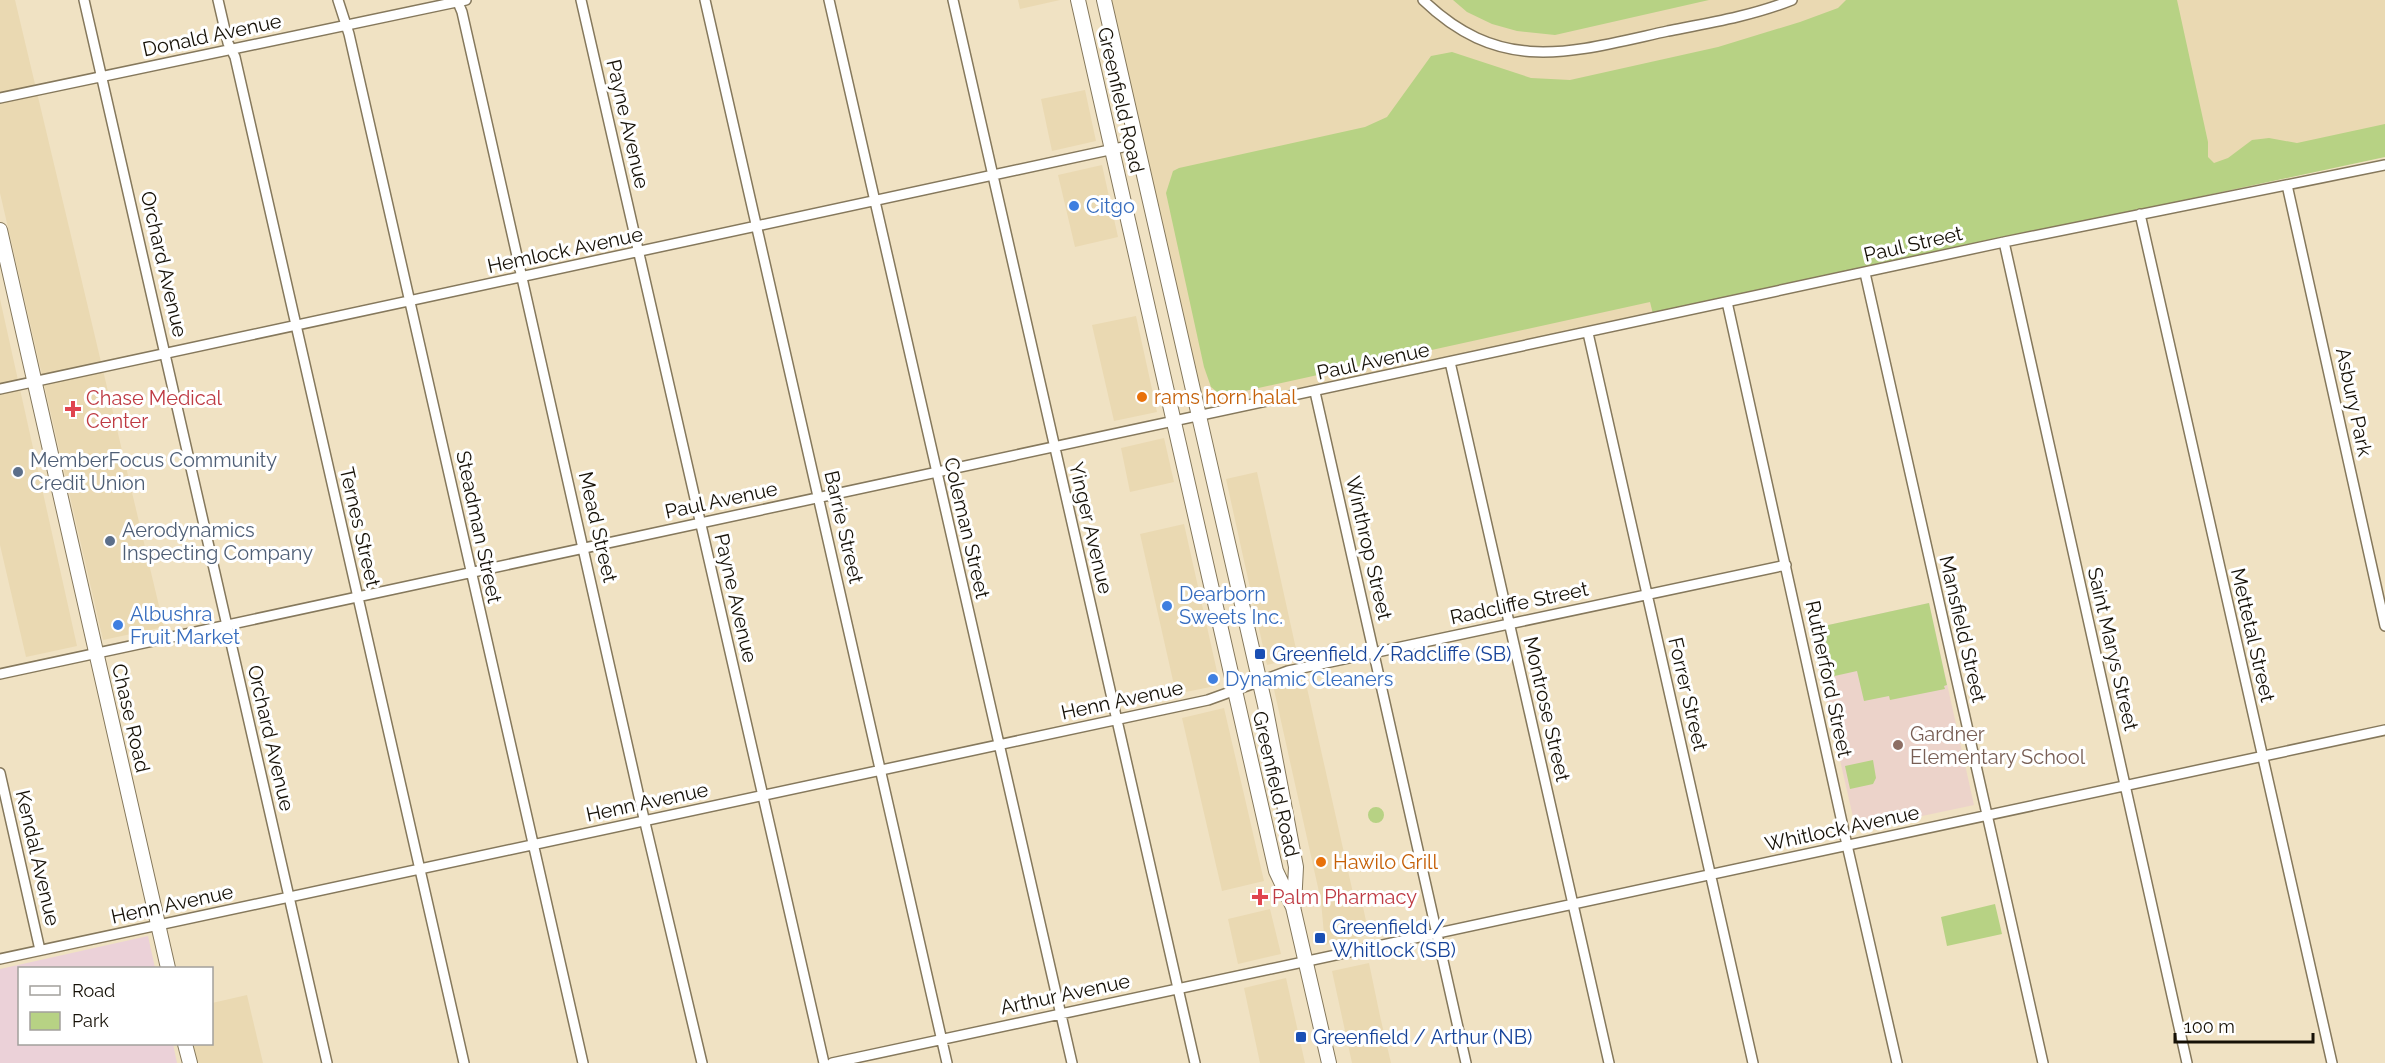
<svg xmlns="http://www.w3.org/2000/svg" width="2385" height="1063" viewBox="0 0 2385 1063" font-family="Raleway,sans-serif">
  <rect width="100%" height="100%" fill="#f0e2c3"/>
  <!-- built -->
  <path fill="#ead9b2" d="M0,0H15L164,627L103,640L0,193Z
    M1018,0H1060L1020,9Z
    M1111,0H2385V153L1795,284L1230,405L1212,406L1207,404L1202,398Z
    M1085,90L1096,141L1052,151L1041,99Z
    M1102,165L1118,237L1075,247L1058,175Z
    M0,299L77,646L26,657L0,545Z
    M1136,316L1157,412L1114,421L1092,325Z
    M1164,438L1174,482L1130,492L1121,448Z
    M1257,472L1298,658L1267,665L1226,479Z
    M1184,524L1220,685L1176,694L1140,534Z
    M1305,679L1353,893H1360L1369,935L1325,945L1321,901L1273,685Z
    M1224,708L1264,881L1222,891L1182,718Z
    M1270,909L1281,954L1238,964L1228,919Z
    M1369,963L1380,1016L1391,1063H1352L1332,971Z
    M1286,978L1305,1063H1260L1244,988Z
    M247,995L263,1063H197L193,1044H212V1003Z"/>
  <!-- industrial -->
  <path fill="#ebd1d8" d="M148,936L155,968H20V1044H173L177,1063H0V969Z"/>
  <!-- education -->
  <path fill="#ecd3ca" d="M1929,603L1974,805L1856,830L1810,629Z"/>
  <!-- green -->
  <path fill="#b7d284" d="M1453,0H1709L1555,35L1517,31L1492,24L1467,12Z
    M1846,0H2177L2208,142V157L2214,163L2228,158L2252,140L2269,138L2297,143L2385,124V157L1653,314L1650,302L1222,396L1211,387L1204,367L1166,193L1173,171L1179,168L1365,127L1387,117L1431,56L1452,52L1531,78L1570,80L1718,47L1800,22L1838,8Z
    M1929,603L1947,685L1944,686L1945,689L1890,700L1889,696L1864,701L1857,671L1821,679L1810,629Z
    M1873,760L1876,778L1873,784L1850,789L1845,766Z
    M1368 815a8 8 0 1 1 16 0a8 8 0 1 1-16 0Z
    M1995,904L2002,934L1947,946L1941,917Z"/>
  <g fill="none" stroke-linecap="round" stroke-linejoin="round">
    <!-- street casing -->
    <g stroke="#85785c" stroke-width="12">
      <path id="street" d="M84,0L327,1063
        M218,0L228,43L235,57L464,1063
        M338,0L349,34L583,1063
        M457,0L462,12L642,810L702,1063
        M581,0L824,1063
        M705,0L947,1063
        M829,0L1072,1063
        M953,0L1195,1063
        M1423,0C1502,76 1572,52 1668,31C1709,23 1752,16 1792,0
        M0,98L466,0
        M2287,185L2385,626
        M2140,214L2332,1063
        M2004,242L2187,1063
        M1865,273L2043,1063
        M1727,302L1847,845L1897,1063
        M1588,333L1753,1063
        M1450,362L1609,1063
        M0,389L1137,144
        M1315,392L1466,1063
        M0,674L2004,242L2385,165
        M0,773L40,950
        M0,959L1208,700L1288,671L1786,565
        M832,1063L2385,730"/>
    </g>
    <!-- secondary casing -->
    <g stroke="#85785c" stroke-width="16">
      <path id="secondary" d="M1078,0L1276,871L1293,907L1329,1063
        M1104,0L1265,705L1296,867L1294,905
        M0,230L168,968
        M185,1044L190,1063"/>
    </g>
    <!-- street -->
    <use href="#street" stroke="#fff" stroke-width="9"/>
    <!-- secondary -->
    <use href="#secondary" stroke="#fff" stroke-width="14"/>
  </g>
  <!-- markers -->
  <g fill="#3f7fe0" stroke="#fff" stroke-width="2">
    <circle cx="1074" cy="206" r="6"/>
    <circle cx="1167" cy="606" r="6"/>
    <circle cx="118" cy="625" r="6"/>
    <circle cx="1213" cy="679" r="6"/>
  </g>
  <g fill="#e8710a" stroke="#fff" stroke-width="2">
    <circle cx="1142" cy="397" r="6"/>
    <circle cx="1321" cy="862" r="6"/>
  </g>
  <g fill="#e0444e" stroke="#fff" stroke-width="2">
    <path d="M70 400h6v6h6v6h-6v6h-6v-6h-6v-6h6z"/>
    <path d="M1257 888h6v6h6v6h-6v6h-6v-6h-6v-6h6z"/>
  </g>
  <g fill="#5c6f8a" stroke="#fff" stroke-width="2">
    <circle cx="18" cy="472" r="6"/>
    <circle cx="110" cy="541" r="6"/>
  </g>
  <g fill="#1a4fb4" stroke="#fff" stroke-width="2">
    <rect x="1254" y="648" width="12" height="12" rx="3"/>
    <rect x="1314" y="932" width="12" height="12" rx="3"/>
    <rect x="1295" y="1031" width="12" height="12" rx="3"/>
  </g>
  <circle fill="#8d6e63" stroke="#fff" stroke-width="2" cx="1898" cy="745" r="6"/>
  <g text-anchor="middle" stroke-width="6" stroke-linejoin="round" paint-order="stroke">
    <!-- street labels -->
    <g font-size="20" fill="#161107" stroke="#fff">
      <text transform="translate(212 35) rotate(-12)" y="7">Donald Avenue</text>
      <text transform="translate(1121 100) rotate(77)" y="7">Greenfield Road</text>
      <text transform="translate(628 124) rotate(77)" y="7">Payne Avenue</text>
      <text transform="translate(1913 244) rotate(-13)" y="7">Paul Street</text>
      <text transform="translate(565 250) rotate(-12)" y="7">Hemlock Avenue</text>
      <text transform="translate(164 264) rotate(77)" y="7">Orchard Avenue</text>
      <text transform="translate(1373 361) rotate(-12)" y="7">Paul Avenue</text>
      <text transform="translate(2354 402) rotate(78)" y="7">Asbury Park</text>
      <text transform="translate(721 500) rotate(-12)" y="7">Paul Avenue</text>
      <text transform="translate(360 527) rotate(77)" y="7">Ternes Street</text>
      <text transform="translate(479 527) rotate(78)" y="7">Steadman Street</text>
      <text transform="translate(598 527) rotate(77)" y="7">Mead Street</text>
      <text transform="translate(844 527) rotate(77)" y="7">Barrie Street</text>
      <text transform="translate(967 528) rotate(77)" y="7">Coleman Street</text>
      <text transform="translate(1091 528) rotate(77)" y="7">Yinger Avenue</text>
      <text transform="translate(1369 548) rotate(77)" y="7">Winthrop Street</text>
      <text transform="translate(736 598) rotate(77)" y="7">Payne Avenue</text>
      <text transform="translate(1519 603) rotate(-12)" y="7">Radcliffe Street</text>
      <text transform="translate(1963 629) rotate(77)" y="7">Mansfield Street</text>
      <text transform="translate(2253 635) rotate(77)" y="7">Mettetal Street</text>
      <text transform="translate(2113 649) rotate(77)" y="7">Saint Marys Street</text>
      <text transform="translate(1829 679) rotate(78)" y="7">Rutherford Street</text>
      <text transform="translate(1688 694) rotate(77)" y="7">Forrer Street</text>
      <text transform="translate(1122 700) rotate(-12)" y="7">Henn Avenue</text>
      <text transform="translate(1547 709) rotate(77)" y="7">Montrose Street</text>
      <text transform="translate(131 718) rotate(77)" y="7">Chase Road</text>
      <text transform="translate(271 738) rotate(77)" y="7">Orchard Avenue</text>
      <text transform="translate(1276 784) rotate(77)" y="7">Greenfield Road</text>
      <text transform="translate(647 802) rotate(-12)" y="7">Henn Avenue</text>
      <text transform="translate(1842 828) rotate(-12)" y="7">Whitlock Avenue</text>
      <text transform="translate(38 858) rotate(77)" y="7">Kendal Avenue</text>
      <text transform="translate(172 904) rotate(-12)" y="7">Henn Avenue</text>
      <text transform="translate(1065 994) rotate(-12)" y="7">Arthur Avenue</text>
    </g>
    <!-- shop labels -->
    <g font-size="20" fill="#366cbe" stroke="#fff" text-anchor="start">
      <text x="1086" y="213">Citgo</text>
      <text x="1179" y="601">Dearborn<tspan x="1179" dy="23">Sweets Inc.</tspan></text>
      <text x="130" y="621">Albushra<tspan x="130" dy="23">Fruit Market</tspan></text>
      <text x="1225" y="686">Dynamic Cleaners</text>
    </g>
    <!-- food labels -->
    <g font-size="20" fill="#c56008" stroke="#fff" text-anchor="start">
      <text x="1154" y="404">rams horn halal</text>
      <text x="1333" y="869">Hawilo Grill</text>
    </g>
    <!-- health labels -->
    <g font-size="20" fill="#be3a42" stroke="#fff" text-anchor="start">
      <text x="86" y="405">Chase Medical<tspan x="86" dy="23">Center</tspan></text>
      <text x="1272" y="904">Palm Pharmacy</text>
    </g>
    <!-- service labels -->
    <g font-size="20" fill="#4e5e75" stroke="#fff" text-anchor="start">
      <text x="30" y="467">MemberFocus Community<tspan x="30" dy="23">Credit Union</tspan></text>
      <text x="122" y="537">Aerodynamics<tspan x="122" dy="23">Inspecting Company</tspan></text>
    </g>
    <!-- transit labels -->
    <g font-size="20" fill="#164399" stroke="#fff" text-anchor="start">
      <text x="1272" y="661">Greenfield / Radcliffe (SB)</text>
      <text x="1332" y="934">Greenfield /<tspan x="1332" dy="23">Whitlock (SB)</tspan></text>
      <text x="1313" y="1044">Greenfield / Arthur (NB)</text>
    </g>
    <!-- education labels -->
    <g font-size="20" fill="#785e54" stroke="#fff" text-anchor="start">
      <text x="1910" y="741">Gardner<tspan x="1910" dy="23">Elementary School</tspan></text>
    </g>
  </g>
  <!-- legend -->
  <rect x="18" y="967" width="195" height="78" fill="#ffffff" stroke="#a2a09c" stroke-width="1.5"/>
  <rect x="30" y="986" width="30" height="9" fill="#ffffff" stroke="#a2a09c" stroke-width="1.5"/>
  <text x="72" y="997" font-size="18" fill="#161107">Road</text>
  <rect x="30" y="1012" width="30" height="18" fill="#b7d284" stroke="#a2a09c" stroke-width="1.5"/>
  <text x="72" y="1027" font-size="18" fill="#161107">Park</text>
  <!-- scale -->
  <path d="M2175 1033v9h138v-9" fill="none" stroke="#161107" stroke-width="3"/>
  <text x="2184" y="1033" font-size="18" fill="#161107" stroke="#ffffff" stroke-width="4.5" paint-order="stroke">100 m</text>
</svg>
